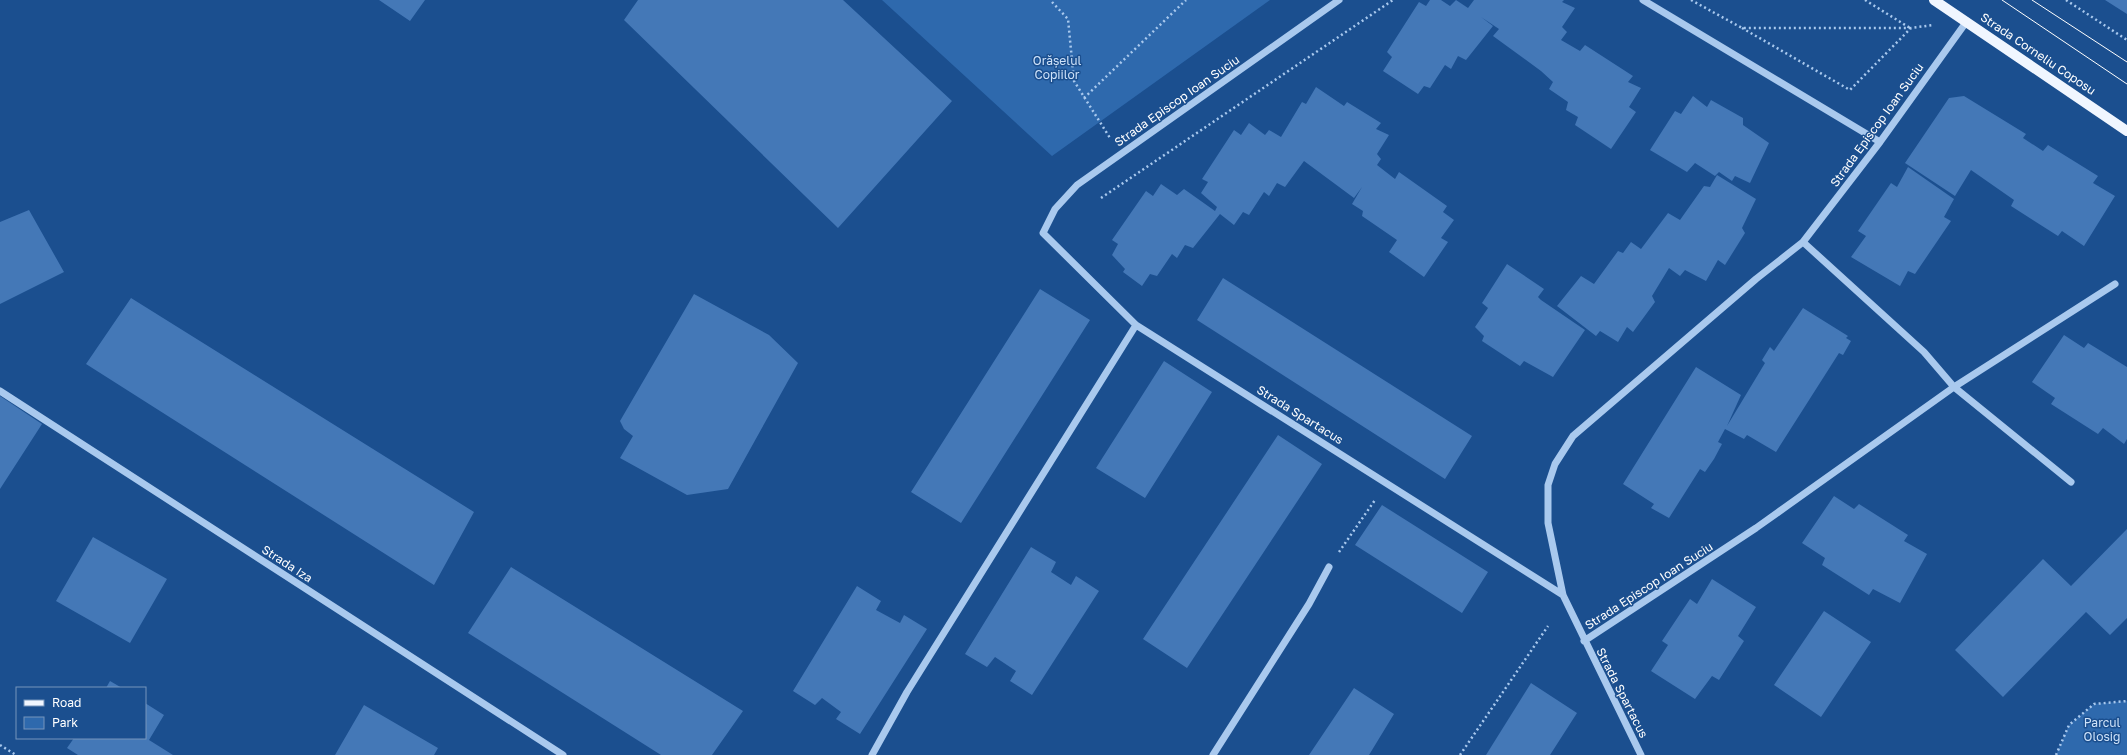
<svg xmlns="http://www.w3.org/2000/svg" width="2127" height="755" viewBox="0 0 2127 755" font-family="'Golos Text',sans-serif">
  <rect width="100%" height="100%" fill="#1b4f8f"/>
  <!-- green -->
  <path fill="#2e69ad" d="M882,0H1270L1052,156Z
    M2127,701V755H2056L2069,725L2094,704Z"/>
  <!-- building -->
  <path fill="#4478b7" d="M379,0H425L410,21Z
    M638,0H843L952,101L838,228L624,20Z
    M1430,0H1441L1450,6L1456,0L1468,8L1474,0H1564L1562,2L1575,8L1562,27L1567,32L1561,40L1580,51L1585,45L1633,76L1628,82L1641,88L1629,107L1636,112L1611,149L1575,125L1578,117L1566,110L1568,102L1549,89L1553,82L1541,71L1493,36L1499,29L1481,17L1493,26L1466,60L1458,56L1451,69L1445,65L1430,88L1424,86L1418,94L1383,71L1392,57L1387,52L1419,2L1426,6Z
    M2105,0H2127V14Z
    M1316,87L1344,106L1347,102L1381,123L1376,129L1389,135L1377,154L1381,159L1377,165L1395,179L1399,172L1447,206L1443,212L1454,220L1441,238L1448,242L1424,277L1389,252L1397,240L1362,216L1363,211L1352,204L1362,187L1354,198L1304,161L1285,187L1277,183L1269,196L1264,192L1249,215L1243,212L1234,225L1220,214L1193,248L1185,245L1177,258L1172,254L1157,276L1150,274L1142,286L1123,272L1125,269L1112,255L1118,244L1112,240L1146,191L1153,196L1161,184L1177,195L1184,189L1215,211L1217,207L1201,193L1208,182L1202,179L1234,130L1241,135L1249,123L1265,135L1269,130L1281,137L1302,102L1306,104Z
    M1693,96L1707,107L1711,100L1743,118V125L1769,143L1750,183L1735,176L1732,181L1719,172L1715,176L1695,163L1687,172L1650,150L1675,111L1681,114Z
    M1964,96L2026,134L2023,138L2043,151L2048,145L2098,176L2093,183L2115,196L2084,246L2062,231L2058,236L2011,206L2014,200L1971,170L1955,196L1905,163L1949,98Z
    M1908,167L1954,199L1944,217L1951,221L1915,274L1908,271L1900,286L1851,257L1866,236L1858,231L1891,183L1897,187Z
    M1717,175L1756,199L1742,228L1745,233L1725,265L1718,260L1706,281L1685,270L1680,276L1669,268L1652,296L1655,302L1633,332L1627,327L1618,342L1600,331L1596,336L1557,306L1581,276L1594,284L1618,251L1623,253L1631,242L1641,249L1668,213L1680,220L1704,186L1710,187Z
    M29,210L64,272L0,304V222Z
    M1507,264L1544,289L1538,297L1541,300L1585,330L1553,377L1524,361L1520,366L1482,341L1484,336L1475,327L1488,308L1482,303Z
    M1223,278L1472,436L1445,479L1197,320Z
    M1040,289L1090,320L961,523L911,492Z
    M694,294L769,335L798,363L728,489L687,495L620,458L633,436L624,429L620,421Z
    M131,298L474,512L434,585L86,364Z
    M1803,308L1848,336L1846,338L1851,341L1843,355L1839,353L1776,452L1747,435L1744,439L1725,429L1718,442L1722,444L1714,459L1705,472L1700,469L1669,518L1651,508L1654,504L1623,484L1696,367L1741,395L1727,426L1765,363L1762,360L1770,347L1774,351Z
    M2064,335L2084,348L2088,343L2127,367V439L2124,444L2103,428L2098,434L2051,404L2055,398L2032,382Z
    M1164,361L1212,392L1145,498L1096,468Z
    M0,396L42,424L0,489Z
    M1278,435L1322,464L1187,668L1143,639Z
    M1834,496L1854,509L1859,504L1908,535L1904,541L1927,554L1900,603L1873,589L1869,595L1822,565L1825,558L1802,543Z
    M1382,505L1488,572L1462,613L1355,545Z
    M2127,529V618L2110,635L2086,612L2003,697L1955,650L2043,559L2071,586Z
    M93,537L167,579L130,643L56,601Z
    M1031,547L1056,562L1051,572L1071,585L1076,576L1099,591L1032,695L1010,681L1016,671L995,657L987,667L965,654Z
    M511,567L743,711L712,755H661L468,633Z
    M1712,579L1756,607L1738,636L1744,641L1719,680L1712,676L1695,699L1651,671L1668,645L1662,641L1690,599L1697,604Z
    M857,586L881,601L876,610L900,623L904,615L927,629L860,734L836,719L841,712L822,698L815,705L793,691Z
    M1824,611L1871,642L1821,717L1774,685Z
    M110,681L122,688H106Z
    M1531,683L1577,713L1550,755H1486Z
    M1354,688L1394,714L1369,755H1309Z
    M145,703L164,715L149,740L173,755H78L67,748L74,738H145Z
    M364,705L438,748L434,755H335Z"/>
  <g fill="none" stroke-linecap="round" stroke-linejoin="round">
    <!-- path -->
    <path stroke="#a9c9ee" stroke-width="2.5" stroke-dasharray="2 3" stroke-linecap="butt" d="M1691,0L1742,28H1910
      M1865,0L1910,28
      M2066,0L2127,40
      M1052,2L1068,19L1074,81L1110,138
      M1742,28L1850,90L1911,28L1933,25
      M1084,98L1186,0
      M1101,198L1393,0
      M1339,552L1375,500
      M0,745L16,755
      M1460,755L1548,626
      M2056,755L2069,725L2094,704L2127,701"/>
    <!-- minor -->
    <path stroke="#a9c9ee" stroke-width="7" d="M1339,0L1077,185L1055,209L1043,233L1136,325L1563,595
      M1643,0L1880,142
      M1803,242L1924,352L1954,387L2071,482
      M0,391L563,755
      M1584,641L1756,528L1954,387L2115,284
      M872,755L907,692L1136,325
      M1213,755L1309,604L1329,567
      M1641,755L1563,595L1548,523V485L1555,464L1573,436L1756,279L1803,242L1880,142L1967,21"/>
    <!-- major -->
    <path stroke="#f0f6ff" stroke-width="10" d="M1934,0L2127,131"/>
    <!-- tram -->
    <path stroke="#fff" stroke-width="1" d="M2002,0L2127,84
      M2032,0L2127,62"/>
  </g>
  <g text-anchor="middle" stroke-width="3" stroke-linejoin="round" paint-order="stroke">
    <!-- street labels -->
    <g font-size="12" fill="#fff" stroke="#1b4f8f">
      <text transform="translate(2038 54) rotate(34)" y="4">Strada Corneliu Coposu</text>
      <text transform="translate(1177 101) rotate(-35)" y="4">Strada Episcop Ioan Suciu</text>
      <text transform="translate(1877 125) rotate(-54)" y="4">Strada Episcop Ioan Suciu</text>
      <text transform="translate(1300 415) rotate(32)" y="4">Strada Spartacus</text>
      <text transform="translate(287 564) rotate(33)" y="4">Strada Iza</text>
      <text transform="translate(1649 586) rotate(-33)" y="4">Strada Episcop Ioan Suciu</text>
      <text transform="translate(1622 693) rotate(63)" y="4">Strada Spartacus</text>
    </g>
    <!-- park labels -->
    <g font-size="12" fill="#cfe3fa" stroke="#1b4f8f">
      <text x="1057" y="65">Orășelul<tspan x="1057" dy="14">Copiilor</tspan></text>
      <text x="2102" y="727">Parcul<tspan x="2102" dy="14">Olosig</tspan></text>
    </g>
  </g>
  <!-- legend -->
  <rect x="16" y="687" width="130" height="52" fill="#1b4f8f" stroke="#7695bc"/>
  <rect x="24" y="700" width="20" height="6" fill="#f0f6ff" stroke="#7695bc"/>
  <text x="52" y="707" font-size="12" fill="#ffffff">Road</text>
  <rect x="24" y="717" width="20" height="12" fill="#2e69ad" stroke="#7695bc"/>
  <text x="52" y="727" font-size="12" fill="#ffffff">Park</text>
</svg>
